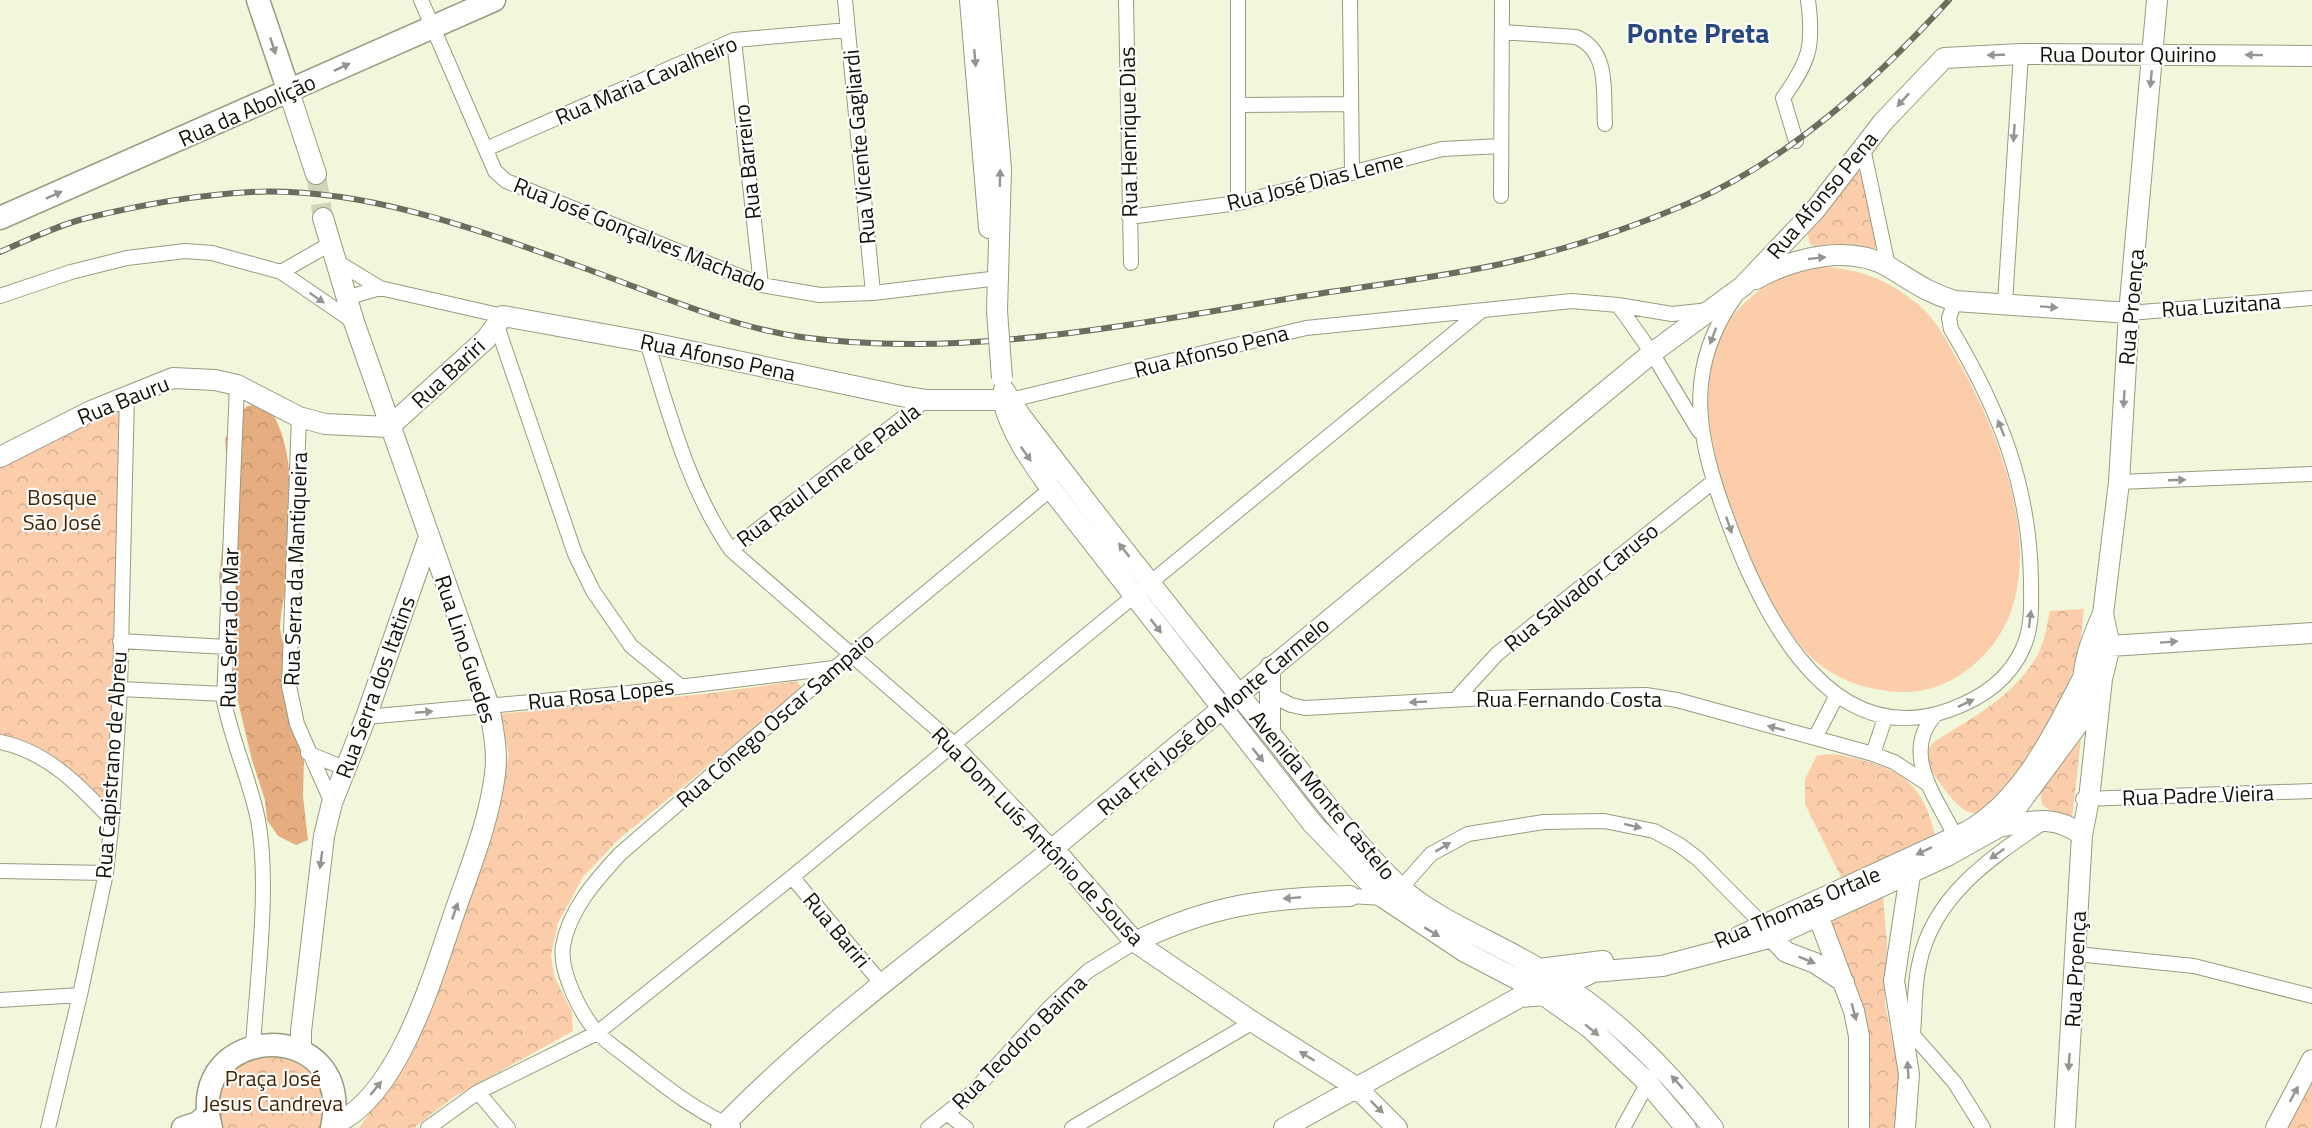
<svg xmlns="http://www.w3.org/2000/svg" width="2312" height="1128" viewBox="0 0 2312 1128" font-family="'Titillium Web',sans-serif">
  <defs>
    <pattern id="forest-crowns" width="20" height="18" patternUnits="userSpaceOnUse" patternTransform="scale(1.5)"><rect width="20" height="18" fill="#e5ad80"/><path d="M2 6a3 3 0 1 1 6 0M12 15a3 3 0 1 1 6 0" fill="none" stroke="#c3946d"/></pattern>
    <pattern id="park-crowns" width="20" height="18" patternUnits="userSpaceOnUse" patternTransform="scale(1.5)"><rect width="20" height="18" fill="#fbcdaa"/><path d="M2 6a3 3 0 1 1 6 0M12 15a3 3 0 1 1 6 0" fill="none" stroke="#d6af91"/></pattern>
  </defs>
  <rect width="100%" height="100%" fill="#f1f7da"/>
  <!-- green -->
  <path fill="#fbcdaa" d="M1820,266C1862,270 1888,279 1920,306C1936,319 1947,342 1957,359C2000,433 2050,561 1997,639C1976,669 1942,692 1905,692C1869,692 1831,679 1806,652C1761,603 1710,472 1708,406C1708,381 1713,349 1725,327C1736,307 1762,287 1781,276C1792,270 1808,269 1820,266Z"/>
  <!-- forest -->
  <path fill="url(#forest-crowns)" d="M267,404C292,441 291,485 291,528C290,541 292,556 289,569C286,589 281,608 280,628L304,755L303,796L308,840L296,845L278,836L267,820L265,800L252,760L229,664L222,617L219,577L226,517L228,479L225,439L234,421L247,406Z"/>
  <!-- park -->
  <path fill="url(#park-crowns)" d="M1860,172L1866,175L1880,240L1877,247L1869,251L1848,245L1816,248L1810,244L1808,234L1813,224L1854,174Z
    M127,395L112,820L80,786L0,742V457Z
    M2084,609C2082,625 2081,643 2077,659C2063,709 2020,781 1981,814C1976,813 1970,813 1966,811C1956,807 1928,769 1926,759C1925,752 1930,747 1934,742C1974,716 2016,696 2039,652C2045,640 2047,624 2050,611Z
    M797,681L802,689L619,839L583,877L558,923L551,955L554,976L572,1012L573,1031L452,1098L414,1128H359L414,1050L490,829L509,754L499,714L705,694Z
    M2081,739L2072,819L2054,813L2042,805L2040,791L2046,780Z
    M1836,754C1891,766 1921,774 1935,835L1842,879L1805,804V779L1817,755Z
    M1883,897L1887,943L1885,1004L1899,1072L1894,1128H1867L1827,924Z
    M265,1054L300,1060L324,1087L325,1128H220C215,1087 224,1067 265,1054Z
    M2312,1083V1128H2288Z"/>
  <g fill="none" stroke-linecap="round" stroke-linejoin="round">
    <!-- secondary-tunnel -->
    <path stroke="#cfd5bb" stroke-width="20" stroke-dasharray="20 10" stroke-linecap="butt" d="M316,174L323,218"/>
    <!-- street casing -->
    <g stroke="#979c81" stroke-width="16">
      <path id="street" d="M421,0L495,171L506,181L761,285L820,295L873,293L999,278
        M845,0L873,293
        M1126,0L1131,263
        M1350,0L1352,173
        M1502,32L1576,37C1610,51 1603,92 1605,124
        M734,40L761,285
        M1238,105L1351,104
        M1796,141L1783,98C1810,60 1814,46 1808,0
        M1863,148L1888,266
        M486,149L734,40L848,30
        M1501,196L1502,0
        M1238,203V0
        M1129,217L1238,203L1442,149L1501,146
        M334,260L380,288L503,316
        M281,272L330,244
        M0,296L71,272L127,258L185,251L212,253L281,272L354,322
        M1735,297C1687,364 1695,429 1721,502C1753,595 1822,756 1949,710C1980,699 2009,680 2023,648C2033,626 2031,601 2031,579C2029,483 1999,410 1951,329L1949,318L1955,301
        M346,298L380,288
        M2005,303L2021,54
        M1618,305L1652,353L1699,431
        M2129,313L2312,298
        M497,326L575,554L593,591L631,646L680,686
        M647,342C669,413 688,488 731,550L954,744L1053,848
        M237,385L224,701C232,742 250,780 258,820C270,885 257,979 253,1046
        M1011,400L1306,328L1572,301L1618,305L1672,314L1709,310
        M299,417L289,686L297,724L332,803
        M2119,482L2312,474
        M731,550L926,400
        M120,641L227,647
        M120,689L225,694
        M1269,694L1291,705L1305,708L1485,698L1646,695L1677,700L1873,754L1894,762L1928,784
        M1455,700L1497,654L1714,481
        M1935,715C1900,754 1937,798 1955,836L1952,844
        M366,717L629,693L834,668
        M1815,738L1837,695
        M0,742C47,751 81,787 112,820
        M308,753L346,769
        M1873,754L1885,718
        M2083,799L2312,791
        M0,871L106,873
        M792,877L882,984
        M1350,896L1384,898L1401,888L1431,854L1468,834L1544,822L1604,821L1654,831L1678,844L1697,858L1767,929
        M2077,954L2194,966L2312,996
        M0,1000L80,995
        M1904,1034L1913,1035L1955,1083L1983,1128
        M1913,1034C1915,1011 1914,987 1919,965C1932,897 1990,858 2044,822
        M478,1092L508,1128
        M948,1114L966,1128
        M733,1127C695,1111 662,1084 630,1059C620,1051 607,1043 598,1033C581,1015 559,971 563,946C569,910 596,880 620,854L836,667L1051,489
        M48,1128L80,995L106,873L112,820L120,689L127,395
        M428,1128L478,1092L597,1033L792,877L1481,311
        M928,1128L973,1092L1049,1008L1088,971L1135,942
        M1072,1128L1253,1022
        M1623,1128L1651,1077"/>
    </g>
    <!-- secondary casing -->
    <g stroke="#979c81" stroke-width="22">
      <path id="secondary" d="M970,0L989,228
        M987,0L1001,169L997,311
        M289,92L316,174
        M323,218L354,322L489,706C493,729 498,750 495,774C489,822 470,868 454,914C433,975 398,1100 332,1125
        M1756,279C1793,258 1849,244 1889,267C1914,282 1926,292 1955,301L2129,313
        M1004,390L1020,415C1101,522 1185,628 1270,733C1311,784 1351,841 1400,887C1437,921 1496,942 1539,969C1609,1011 1663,1064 1713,1128
        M1003,401C1012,435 1031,461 1051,489L1312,823L1384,898L1465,952L1534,988L1590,1028L1647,1082L1686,1128
        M0,457L91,411L173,378L215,380L237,385L299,417L325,424L389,427L486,339L503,316L647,342L906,397L926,400H1011
        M2110,646L2312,633
        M2083,690C2082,663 2092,638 2103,614
        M1270,733V667
        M1999,827C2031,821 2055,814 2082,835
        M1053,848L1135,942L1253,1022L1356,1087L1397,1128
        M1819,918L1854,1011L1859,1036V1128
        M1740,936L1968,831C2024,799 2054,733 2083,678
        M1772,937L1786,952L1815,963L1844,982
        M1135,942C1211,905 1266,898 1350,896
        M1535,972L1539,969L1603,961
        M301,1052V1031L324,836L332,803L366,717L429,537
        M721,1128C822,1023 944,938 1056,846C1255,682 1453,517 1652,353L1743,286L1815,210L1883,122L1944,58L2021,54L2312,56
        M1284,1128L1520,997L1546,995L1593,972L1662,966L1772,937L1947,856L1999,827L2011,815L2084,716L2097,693
        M1905,1128L1909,1074L1894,981L1910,875
        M2065,1128L2082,835L2089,799L2102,679L2110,646L2103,614L2119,482L2129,313L2157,0
        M2276,1128L2312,1060"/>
    </g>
    <!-- primary casing -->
    <g stroke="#979c81" stroke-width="25">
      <path id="primary" d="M258,0L289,92
        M0,218L494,0
        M183,1128L198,1123L207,1115
        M211,1128C182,1021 357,1014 332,1128"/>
    </g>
    <!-- street -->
    <use href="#street" stroke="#fff" stroke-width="14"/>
    <!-- secondary -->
    <use href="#secondary" stroke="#fff" stroke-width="20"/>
    <!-- primary -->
    <use href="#primary" stroke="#fff" stroke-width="22"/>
    <!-- rail casing -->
    <g stroke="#6b6e5d" stroke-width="6">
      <path id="rail" d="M0,252C28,240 58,225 87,218C140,205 196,195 251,192C365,187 479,230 584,268C654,293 726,326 801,337C963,359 1126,325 1286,299C1357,287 1431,279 1501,264C1565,250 1629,229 1689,203C1791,159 1875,81 1949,0"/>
    </g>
    <!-- rail -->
    <use href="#rail" stroke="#fff" stroke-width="4" stroke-dasharray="11" stroke-linecap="butt"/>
    <!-- secondary-bridge casing -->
    <g stroke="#979c81" stroke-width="22" stroke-linecap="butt">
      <path id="secondary-bridge" d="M997,311L1002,378"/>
    </g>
    <!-- secondary-bridge -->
    <use href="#secondary-bridge" stroke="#fff" stroke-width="20"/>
  </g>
  <!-- one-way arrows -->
  <defs><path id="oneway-solid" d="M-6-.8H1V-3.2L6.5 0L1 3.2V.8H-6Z" transform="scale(1.5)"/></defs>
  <g fill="#949590">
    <use href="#oneway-solid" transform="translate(273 46) rotate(72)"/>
    <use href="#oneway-solid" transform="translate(1996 55) rotate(178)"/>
    <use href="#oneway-solid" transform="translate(2254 55) rotate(-179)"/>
    <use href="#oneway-solid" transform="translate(975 58) rotate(85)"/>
    <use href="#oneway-solid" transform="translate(342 67) rotate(-25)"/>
    <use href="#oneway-solid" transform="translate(2151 79) rotate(95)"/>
    <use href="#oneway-solid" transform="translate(1903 100) rotate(133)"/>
    <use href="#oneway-solid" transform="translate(2014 133) rotate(94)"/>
    <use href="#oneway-solid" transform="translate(1000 178) rotate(-89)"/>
    <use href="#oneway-solid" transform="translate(54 195) rotate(-24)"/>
    <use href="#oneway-solid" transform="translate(1817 258) rotate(-6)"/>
    <use href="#oneway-solid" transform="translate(317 298) rotate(35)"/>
    <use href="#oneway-solid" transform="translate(2049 307) rotate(4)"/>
    <use href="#oneway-solid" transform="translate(1713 336) rotate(111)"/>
    <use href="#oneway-solid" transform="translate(2124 399) rotate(93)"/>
    <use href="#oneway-solid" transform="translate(2001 428) rotate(-112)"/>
    <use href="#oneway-solid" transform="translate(1026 454) rotate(55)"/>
    <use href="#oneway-solid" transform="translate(2177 480) rotate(-2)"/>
    <use href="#oneway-solid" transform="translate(1729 525) rotate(71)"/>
    <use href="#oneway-solid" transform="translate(1124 550) rotate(-128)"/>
    <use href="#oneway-solid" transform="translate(2030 619) rotate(-83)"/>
    <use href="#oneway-solid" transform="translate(1156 626) rotate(52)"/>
    <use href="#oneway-solid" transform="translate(2169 642) rotate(-4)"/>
    <use href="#oneway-solid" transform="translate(1418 702) rotate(177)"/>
    <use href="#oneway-solid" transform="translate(1966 703) rotate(-25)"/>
    <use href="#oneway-solid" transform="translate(424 712) rotate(-5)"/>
    <use href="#oneway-solid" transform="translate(1776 728) rotate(-165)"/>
    <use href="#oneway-solid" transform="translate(1258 755) rotate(51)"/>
    <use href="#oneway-solid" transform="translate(1633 826) rotate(13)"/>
    <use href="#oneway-solid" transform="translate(1443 847) rotate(-31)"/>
    <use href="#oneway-solid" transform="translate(1924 851) rotate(154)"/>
    <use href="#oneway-solid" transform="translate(1997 854) rotate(145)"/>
    <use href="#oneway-solid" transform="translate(321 860) rotate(98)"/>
    <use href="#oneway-solid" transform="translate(1292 898) rotate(175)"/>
    <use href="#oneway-solid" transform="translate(455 911) rotate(-71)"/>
    <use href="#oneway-solid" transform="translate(1432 932) rotate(31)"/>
    <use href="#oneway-solid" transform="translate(1807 960) rotate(22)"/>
    <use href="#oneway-solid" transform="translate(1854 1012) rotate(75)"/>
    <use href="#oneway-solid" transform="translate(1592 1030) rotate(39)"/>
    <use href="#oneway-solid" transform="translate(1307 1056) rotate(-148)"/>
    <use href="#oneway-solid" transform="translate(2069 1062) rotate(94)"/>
    <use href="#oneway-solid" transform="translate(1908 1070) rotate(-93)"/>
    <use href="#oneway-solid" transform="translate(1677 1082) rotate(-131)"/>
    <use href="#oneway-solid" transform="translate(376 1088) rotate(-51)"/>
    <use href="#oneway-solid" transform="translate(2294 1094) rotate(-62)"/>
    <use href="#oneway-solid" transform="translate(1377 1107) rotate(44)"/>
  </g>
  <g text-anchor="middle" stroke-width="4.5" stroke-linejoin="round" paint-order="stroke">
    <!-- street labels -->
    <g font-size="22" fill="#111309" stroke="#fff">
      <text x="2128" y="62">Rua Doutor Quirino</text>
      <text transform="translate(646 80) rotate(-23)" y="8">Rua Maria Cavalheiro</text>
      <text transform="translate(247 110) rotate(-24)" y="8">Rua da Abolição</text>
      <text transform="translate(1128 132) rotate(-91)" y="8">Rua Henrique Dias</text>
      <text transform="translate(859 147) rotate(-95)" y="8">Rua Vicente Gagliardi</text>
      <text transform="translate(747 162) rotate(-96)" y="8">Rua Barreiro</text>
      <text transform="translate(1315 181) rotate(-14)" y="8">Rua José Dias Leme</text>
      <text transform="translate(1822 195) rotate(-50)" y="8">Rua Afonso Pena</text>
      <text transform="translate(640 234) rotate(22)" y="8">Rua José Gonçalves Machado</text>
      <text transform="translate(2221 305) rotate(-4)" y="8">Rua Luzitana</text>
      <text transform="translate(2131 307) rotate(-85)" y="8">Rua Proença</text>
      <text transform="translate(1211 351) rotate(-14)" y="8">Rua Afonso Pena</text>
      <text transform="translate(718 357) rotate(12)" y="8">Rua Afonso Pena</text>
      <text transform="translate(448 373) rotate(-43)" y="8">Rua Bariri</text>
      <text transform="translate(123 400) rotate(-22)" y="8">Rua Bauru</text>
      <text transform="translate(828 475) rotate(-37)" y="8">Rua Raul Leme de Paula</text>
      <text transform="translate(295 569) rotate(-88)" y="8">Rua Serra da Mantiqueira</text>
      <text transform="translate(1581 587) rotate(-39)" y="8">Rua Salvador Caruso</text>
      <text transform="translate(229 628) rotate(-89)" y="8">Rua Serra do Mar</text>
      <text transform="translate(466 649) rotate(72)" y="8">Rua Lino Guedes</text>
      <text transform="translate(375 687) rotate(-70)" y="8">Rua Serra dos Itatins</text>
      <text transform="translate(601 694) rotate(-6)" y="8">Rua Rosa Lopes</text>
      <text x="1569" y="707">Rua Fernando Costa</text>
      <text transform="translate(1213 716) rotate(-40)" y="8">Rua Frei José do Monte Carmelo</text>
      <text transform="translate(775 720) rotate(-41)" y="8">Rua Cônego Oscar Sampaio</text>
      <text transform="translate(111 765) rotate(-86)" y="8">Rua Capistrano de Abreu</text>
      <text transform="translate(1323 795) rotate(50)" y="8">Avenida Monte Castelo</text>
      <text transform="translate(2198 795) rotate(-2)" y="8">Rua Padre Vieira</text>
      <text transform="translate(1038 836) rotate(46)" y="8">Rua Dom Luís Antônio de Sousa</text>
      <text transform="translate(1797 907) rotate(-23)" y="8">Rua Thomas Ortale</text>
      <text transform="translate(837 930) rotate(50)" y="8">Rua Bariri</text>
      <text transform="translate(2075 969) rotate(-87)" y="8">Rua Proença</text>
      <text transform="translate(1019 1042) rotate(-45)" y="8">Rua Teodoro Baima</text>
    </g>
    <!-- park labels -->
    <g font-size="22" fill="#472300" stroke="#fff">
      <text x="62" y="505">Bosque<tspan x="62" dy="25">São José</tspan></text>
      <text x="273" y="1086">Praça José<tspan x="273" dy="25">Jesus Candreva</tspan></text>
    </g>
    <!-- district labels -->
    <g font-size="28" font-weight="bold" fill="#274980" stroke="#fff">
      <text x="1698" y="43">Ponte Preta</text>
    </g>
  </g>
</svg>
